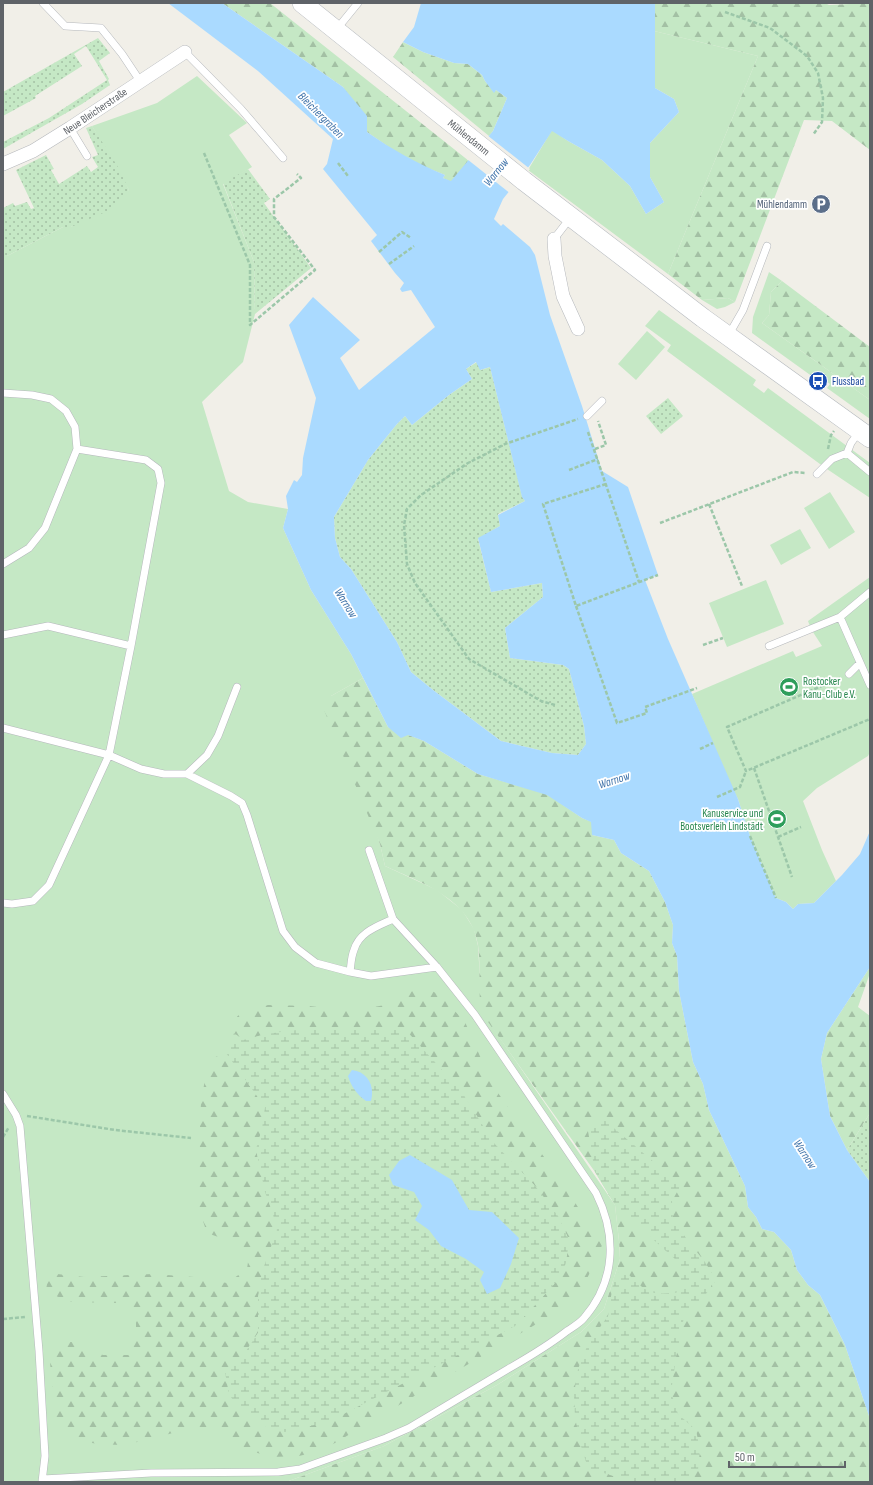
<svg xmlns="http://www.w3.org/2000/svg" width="873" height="1485" viewBox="0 0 873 1485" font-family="'Sofia Sans Condensed',sans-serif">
  <defs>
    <pattern id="forest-firs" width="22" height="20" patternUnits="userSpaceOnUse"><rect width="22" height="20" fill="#c5e8c5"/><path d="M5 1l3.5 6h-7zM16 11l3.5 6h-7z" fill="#a3c0a4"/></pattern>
    <pattern id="wetland-marsh" width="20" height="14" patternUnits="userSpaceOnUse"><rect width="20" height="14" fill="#c5e8c5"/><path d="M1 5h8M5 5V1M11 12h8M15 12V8" fill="none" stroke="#a3c0a4"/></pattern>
    <pattern id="park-dots" width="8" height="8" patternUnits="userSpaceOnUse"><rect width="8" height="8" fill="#c5e8c5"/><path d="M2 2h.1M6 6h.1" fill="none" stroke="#a3c0a4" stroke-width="1.8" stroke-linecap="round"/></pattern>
  </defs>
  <rect width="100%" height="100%" fill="#f1efe8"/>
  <!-- grass -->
  <path fill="#c5e8c5" d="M654,31L758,56L668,274L528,170L552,130L568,141L602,160L630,186L646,214L664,202L650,177V143L679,112L674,99L655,88Z
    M197,76L247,123L229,135L252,167L223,184L254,262L255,314L243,362L202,402L229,491L248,502L288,509L283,528L311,590L351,654L363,678L331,696L380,844L385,866L437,890L462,910L474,929L478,946L482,1012L615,1205L619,1241L620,1259L604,1309L581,1332L497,1385L384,1446L286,1482H3V256H7L63,227H71L129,190L92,126L157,103Z
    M769,272L782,281L771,292L769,315L762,323L870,400V419L827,388L830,384L816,374L813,377L752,333L753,317Z
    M728,298L735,302L725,307L717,309L702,300Z
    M659,310L756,380L753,385L764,393L768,388L870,463V498L824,467L667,351L671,345L645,326Z
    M647,331L665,347L636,380L618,364Z
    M830,492L855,532L829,549L804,508Z
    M800,529L811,548L781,565L770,545Z
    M870,577V752L868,756L817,788L803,801L822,850L836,881L814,903L798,904L793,909L786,902L776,898L750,836L738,799L731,786L692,694L793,651L796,657L822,646L811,629L808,621Z
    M766,580L784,624L727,647L709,603Z"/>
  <!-- forest -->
  <path fill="url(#forest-firs)" d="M222,3H270L469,161L451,182L443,178L445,175L420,165L396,152L367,132L343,87Z
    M655,3H825L829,5L870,3V150L832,121L804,120L735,302L728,298L702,300L668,274L758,56L654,31Z
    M403,42L423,52L454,63L468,64L482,75L485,81L494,92L496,90L507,98L493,131L489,136L393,57Z
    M782,281L870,347V400L762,323L769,315L771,292Z
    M363,678L388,727L424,741L478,774L547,794L582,818L592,822V835L614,840L621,853L649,871L665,902L673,925L672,943L677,956L679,991L693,1062L703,1084L709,1110L745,1186L748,1207L756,1217L762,1229L774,1232L791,1250L797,1270L808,1285L820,1295L845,1345L870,1419V1482H286L384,1446L497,1385L581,1332L604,1309L620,1259L619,1241L615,1205L595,1172L481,1012C478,990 481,967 478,945C471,899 422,883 385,866L380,844L324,710L331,696Z
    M870,967V973L858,1007L870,1016V1113L847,1150L830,1116L821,1059L827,1033Z
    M426,987L442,997L465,1022L493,1086L562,1182L602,1245L597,1259L583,1286L555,1313L323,1450L299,1456L272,1457L250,1451L209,1427L183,1430L148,1440L121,1445L98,1444L69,1439L55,1417L50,1362L57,1342H75L103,1355H129L136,1341V1312L117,1303L71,1302L46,1292L48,1273L84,1277L153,1274L194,1277L227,1283L247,1269L249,1255L241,1245L207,1233L199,1209L200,1122L201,1103L205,1079L213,1058L226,1053L265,1107L262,1129L256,1149L265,1192L272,1211L277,1230L258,1297V1333L244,1354L225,1372L467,1350L515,1326L539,1301L557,1281L569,1240L558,1216L536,1187L494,1143L461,1091L404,1029L297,1030L266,1034L243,1040L234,1033L236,1018L242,1011L268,1005L309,1006L353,1011L390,1004L399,995Z"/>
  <!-- wetland -->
  <path fill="url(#wetland-marsh)" d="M404,1028L461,1091L494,1143L536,1187L558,1216L569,1240L566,1263L557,1281L515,1326L328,1422L285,1432L266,1427L240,1411L229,1394L225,1372L244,1354L258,1333V1297L262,1272L277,1230L272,1211L265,1192L256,1149L262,1129L265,1107L226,1053L234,1033L243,1040L266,1034L297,1030Z
    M602,1118L681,1185L672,1201L673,1219L688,1241L705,1262L716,1280L701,1301L684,1317L676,1358L671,1392L678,1414L696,1430L700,1450L698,1470L690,1480L682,1482H632L588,1468L580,1443L575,1417L574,1394L578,1369L588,1344L608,1316L614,1277L623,1269C644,1289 647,1297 678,1292L681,1277L676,1260L615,1205L595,1172L588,1131L593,1121Z"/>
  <!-- park -->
  <path fill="url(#park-dots)" d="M98,38L110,53L99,61L109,79L108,80L110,85L82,104L3,149V142L49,118L107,80L86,46L74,54L82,66L35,96L36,98L3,116V92Z
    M92,126L118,167L129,190L110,210L71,227H63L7,256H3V208L13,203L15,206L27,202L31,209L34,208L16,170L46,155L54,169L51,170L59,184L87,166L91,172L98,167L92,157L98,155L86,128Z
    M248,169L270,199L264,203L311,268L255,314L254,262L223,183Z
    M477,362L481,370L490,367L522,496L525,501L498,514L500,526L478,539L491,592L542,583L543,597L505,628L510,658L563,665L569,669L584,726L586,744L578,755L552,753L501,741L433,690L411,672L397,642L351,569L340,557L335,538L334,517L368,460L397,424L405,416L412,425L449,395L472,379L466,369Z
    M668,398L683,416L661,434L646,416Z
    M870,1113V1182L847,1150Z"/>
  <!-- water -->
  <path fill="#aadaff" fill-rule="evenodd" d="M168,3H222L343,87L367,116V132C393,150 416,163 445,175L443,178L451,181L493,131L507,98L496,90L494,93L485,81L482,75L468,64L454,63L423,52L403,42L414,27L421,3H655V88L674,99L679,112L650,143V177L664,202L646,214L630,186L602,160L568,141L552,131L530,165L503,199L494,219L501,226L503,224L530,247L535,255L550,315L582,406L602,471L628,487L658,575L645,580L668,639L738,799L750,836L776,898L786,902L793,909L798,904L814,903L842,875L860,854L870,831V967L827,1033L821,1059L830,1116L847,1150L870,1182V1419L845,1345L820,1295L808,1285L797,1270L791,1250L774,1232L762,1229L756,1217L748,1207L745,1186L709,1110L703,1084L693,1062L679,991L677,956L672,943L673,925L665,902L649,871L621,853L614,840L592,835L591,822L582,818L547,795L478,774L424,741L408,735L401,738L388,727L351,654L311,590L283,528L288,509L286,496L294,480L297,482L302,475L303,458L316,398L289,325L313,297L360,340L340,358L359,390L435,327L411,290L402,292L400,289L404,283L395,273L371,241L377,235L323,169L327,164L333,139L258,71ZM476,362L480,370L490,367L522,497L525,501L498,515L500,526L478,538L491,592L542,583L543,597L505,628L510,658L563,665L569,669L584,726L586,744L578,755L552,753L501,741L433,690L411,672L397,642L351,569L340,557L335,538L334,517L368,460L397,424L405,416L412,425L449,395L472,379L466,369Z
    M352,1070C368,1072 375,1086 371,1101H366C357,1095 351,1086 348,1076Z
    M410,1155L452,1180L469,1210L492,1212L519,1238L511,1264L500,1288L487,1294L480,1280L484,1272L466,1259L441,1246L429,1230L415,1220L422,1206L414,1192L393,1185L389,1175L399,1161Z"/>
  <!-- pier -->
  <path fill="#f1efe8" d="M487,135L530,169L511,194L467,159Z"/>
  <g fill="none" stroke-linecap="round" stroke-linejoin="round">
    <!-- lane casing -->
    <g stroke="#b5b8bc" stroke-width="8">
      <path id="lane" d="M43,3L65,26L101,28L122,54L140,81
        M336,30L358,3
        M185,52L241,109L283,158
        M70,128L87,156
        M554,239L571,217
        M728,336L743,310L767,246
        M3,393L32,395L51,399L66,411L75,427L77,449
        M587,416L602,401
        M847,453L870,472
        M817,474L832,459L847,453L851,443L859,432
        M3,564L29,548L45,528L77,449L146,460L158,469L161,483L131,646L109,755L49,885L33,901L12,904L3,903
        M870,592L840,617L870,685
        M3,635L48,626L131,646
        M769,646L840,617
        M849,674L860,663
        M3,728L109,755L141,769L164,774H187L207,755L218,736L237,687
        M369,850L393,919
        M350,972L371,976L437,967
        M3,1094L16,1115L20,1126L39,1351L45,1456L42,1482
        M43,1479L151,1473L278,1472L300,1469L386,1438L409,1428C442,1408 475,1389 508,1369C529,1357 549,1345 567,1331C573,1327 580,1323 584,1318C616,1281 617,1235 596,1193L475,1015L437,967L393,919C378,926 359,932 354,950C351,957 351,965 350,972L316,963L295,947L283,931L247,815L242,803L231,796L187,774"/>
    </g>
    <!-- street casing -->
    <g stroke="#b5b8bc" stroke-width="14">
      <path id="street" d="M3,164L33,151L70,128L185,52
        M554,239L555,256L563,296L578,329"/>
    </g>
    <!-- secondary casing -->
    <g stroke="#b6babf" stroke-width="20">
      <path id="secondary" d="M302,3L524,181L703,318L870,438"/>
    </g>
    <!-- path -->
    <path stroke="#9cc7a9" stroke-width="2.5" stroke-dasharray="4 2" stroke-linecap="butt" d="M725,12L770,28L807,56L818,73L823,98L822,122L813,135
      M204,153L250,265V325L315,270L274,217V199L301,178L297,174
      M338,163L348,176
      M379,252L402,232L411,238
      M389,264L414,246
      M588,432L639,582
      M595,449L606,445L598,421
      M828,449L831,435L834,431
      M569,470L598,459
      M606,484L543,504L576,606L658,575
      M709,504L742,586
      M660,523L793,472L806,473
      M576,606L617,723L647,713L645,707L697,688
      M703,645L723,638
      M840,678L727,727L746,771L870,719
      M555,705L541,701L469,659L415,583L407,564L404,525L407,509L421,495L468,463L505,444L578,419
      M700,749L713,743
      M754,768L792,877
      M717,797L740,787L746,771
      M750,836L776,898
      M778,837L801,827
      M27,1116L115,1130L191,1138
      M3,1137L9,1127
      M3,1319L25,1317"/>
    <!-- lane -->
    <use href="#lane" stroke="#fff" stroke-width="7"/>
    <!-- street -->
    <use href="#street" stroke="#fff" stroke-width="13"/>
    <!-- secondary -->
    <use href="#secondary" stroke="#fff" stroke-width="19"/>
  </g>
  <!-- icons -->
  <defs>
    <g id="parking-disc" transform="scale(1)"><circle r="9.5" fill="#5c6f8a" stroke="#fff"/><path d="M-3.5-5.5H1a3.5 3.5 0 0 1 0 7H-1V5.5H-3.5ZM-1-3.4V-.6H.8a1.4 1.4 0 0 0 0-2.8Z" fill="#fff"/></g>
    <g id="bus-disc" transform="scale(1)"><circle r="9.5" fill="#1a4fb4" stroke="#fff"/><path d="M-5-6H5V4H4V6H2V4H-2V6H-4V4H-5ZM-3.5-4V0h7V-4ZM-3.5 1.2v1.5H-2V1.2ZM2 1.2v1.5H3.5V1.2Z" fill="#fff"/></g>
    <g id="stadium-disc" transform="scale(1)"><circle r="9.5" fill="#2e9e5b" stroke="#fff"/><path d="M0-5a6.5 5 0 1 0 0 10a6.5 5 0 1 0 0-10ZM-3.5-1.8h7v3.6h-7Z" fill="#fff"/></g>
  </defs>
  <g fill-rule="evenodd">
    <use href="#parking-disc" x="821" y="204"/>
    <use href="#bus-disc" x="818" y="381"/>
    <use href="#stadium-disc" x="789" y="687"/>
    <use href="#stadium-disc" x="777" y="819"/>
  </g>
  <g text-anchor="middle" stroke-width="3.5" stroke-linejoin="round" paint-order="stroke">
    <!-- street labels -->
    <g font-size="11" fill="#5f6368" stroke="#fff">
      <text transform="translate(95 111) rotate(-34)" y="4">Neue Bleicherstraße</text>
      <text transform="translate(469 137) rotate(39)" y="4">Mühlendamm</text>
    </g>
    <!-- service labels -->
    <g font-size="11" fill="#4e5e75" stroke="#fff" text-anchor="end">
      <text x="807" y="208">Mühlendamm</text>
    </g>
    <!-- transit labels -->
    <g font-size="11" fill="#164399" stroke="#fff" text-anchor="start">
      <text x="832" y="385">Flussbad</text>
    </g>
    <!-- leisure labels -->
    <g font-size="11" fill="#27864d" stroke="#fff" text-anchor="start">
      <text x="803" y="685">Rostocker<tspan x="803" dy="13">Kanu-Club e.V.</tspan></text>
      <text x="763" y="817" text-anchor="end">Kanuservice und<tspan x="763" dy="13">Bootsverleih Lindstädt</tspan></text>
    </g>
    <!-- water labels -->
    <g font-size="12" font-style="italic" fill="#4174aa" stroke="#fff">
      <text transform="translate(321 115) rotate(45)" y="4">Bleichergraben</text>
      <text transform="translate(496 172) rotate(-51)" y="4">Warnow</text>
      <text transform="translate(346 603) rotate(58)" y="4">Warnow</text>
      <text transform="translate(614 780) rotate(-18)" y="4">Warnow</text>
      <text transform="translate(805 1154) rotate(57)" y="4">Warnow</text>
    </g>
  </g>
  <!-- border -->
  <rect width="873" height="1485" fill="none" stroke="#5f6368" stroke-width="8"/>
  <!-- scale -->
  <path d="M729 1461v6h116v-6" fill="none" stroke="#5f6368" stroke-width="2"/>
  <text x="735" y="1461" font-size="12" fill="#5f6368" stroke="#ffffff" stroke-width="3" paint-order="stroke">50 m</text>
</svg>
